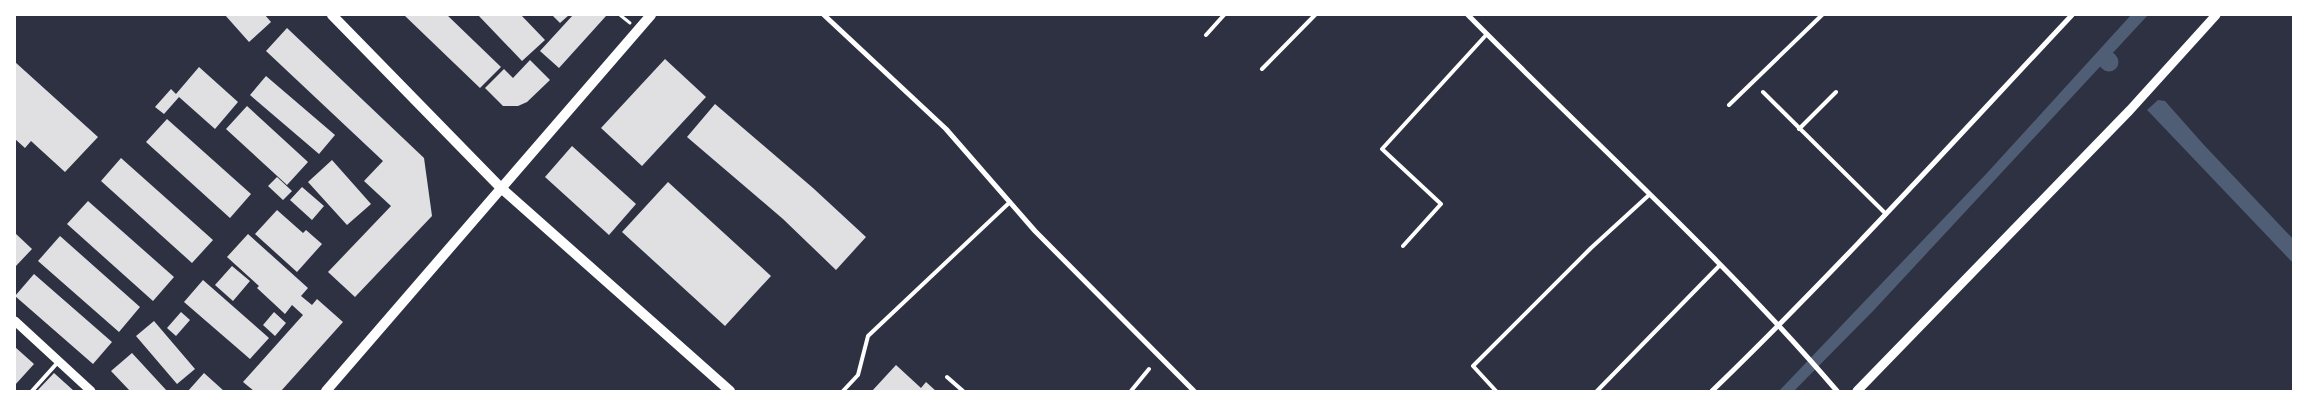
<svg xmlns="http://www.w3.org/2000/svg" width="2308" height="406" viewBox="0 0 2308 406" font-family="Manrope,sans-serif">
  <rect width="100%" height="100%" fill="#2d3142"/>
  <!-- water -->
  <path fill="#4f5d75" d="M2131,15H2148L1874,310L1794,391H1779L1987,173Z
    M2158,100L2165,101L2204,145L2293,239V263L2151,114L2147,110Z"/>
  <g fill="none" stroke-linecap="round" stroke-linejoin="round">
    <!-- canal -->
    <path stroke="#4f5d75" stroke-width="19" d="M2107,60L2109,62"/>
  </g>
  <!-- building -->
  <path fill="#e0e0e3" d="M225,15H265L271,22L249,42Z
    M404,15H447L501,67L480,88Z
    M478,15H521L545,40L522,61Z
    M552,15H569L560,23Z
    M573,15L606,16L559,68L540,51Z
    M287,28L424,158L432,216L355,297L328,272L391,206L364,181L383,161L266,51Z
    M665,59L706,97L642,166L601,128Z
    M530,60L550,80L527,102L518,106H503L485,88L504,69L513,78Z
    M15,62L98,137L65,172L31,141L25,148L15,139Z
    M199,67L238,102L215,129L179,97L164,114L155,107L171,89L176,94Z
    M266,76L335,135L319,154L250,95Z
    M715,104L813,188L866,237L836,270L783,219L687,137Z
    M247,106L308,162L287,185L226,129Z
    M167,119L251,194L230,218L146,142Z
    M572,146L636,204L609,235L545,177Z
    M121,158L213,240L192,263L101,181Z
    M332,160L371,204L347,225L308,182Z
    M277,177L292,191L283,200L268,186Z
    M668,182L771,276L725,326L622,232Z
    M302,187L324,206L312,220L290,200Z
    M88,201L174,277L153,301L67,224Z
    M277,210L303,233L306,230L322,244L297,272L255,234Z
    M15,233L32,249L15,267Z
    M248,234L308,288L301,296L312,305L317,299L343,322L281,391H254L243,382L303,315L292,305L285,314L257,288L259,286L227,257Z
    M60,236L140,307L119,332L38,261Z
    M232,266L250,281L233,301L215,285Z
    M34,274L112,342L93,364L15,296Z
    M203,280L269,338L250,359L184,302Z
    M181,312L190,320L176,336L167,328Z
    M274,312L286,323L275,336L263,325Z
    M154,321L195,369L177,384L136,336Z
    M15,347L34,364L15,385Z
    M132,353L167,391H130L111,371Z
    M896,365L921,388L926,382L936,391H872Z
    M54,373L74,391H37Z
    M204,373L224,391H188Z"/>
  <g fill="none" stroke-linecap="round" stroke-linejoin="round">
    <!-- path -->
    <path stroke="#fff" stroke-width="3" d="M620,15L630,23"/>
    <!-- service -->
    <path stroke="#fff" stroke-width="4" d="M1206,35L1224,15
      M1262,69L1315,15
      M1763,92L1886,214
      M1729,105L1822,15
      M1799,129L1836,92
      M1403,246L1441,204L1382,149L1487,34
      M947,377L963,391
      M32,391L59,361
      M843,391L858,375L868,336L1010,202
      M1131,391L1149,369
      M1496,391L1473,366L1591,248L1649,195
      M1597,391L1720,265"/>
    <!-- minor -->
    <path stroke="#fff" stroke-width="5" d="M824,15L946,129L1035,231L1194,391
      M1468,15C1591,140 1723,258 1837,391
      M1712,391C1837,270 1953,142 2072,15"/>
    <!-- tertiary -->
    <path stroke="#fff" stroke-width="9" d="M15,321L91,391
      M1857,391L2130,110L2216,15"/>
    <!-- secondary -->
    <path stroke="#fff" stroke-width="10" d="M332,15L500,187L730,391
      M326,391L651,15"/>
  </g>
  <!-- border -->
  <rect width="2308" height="406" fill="none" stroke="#ffffff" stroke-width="32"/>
</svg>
